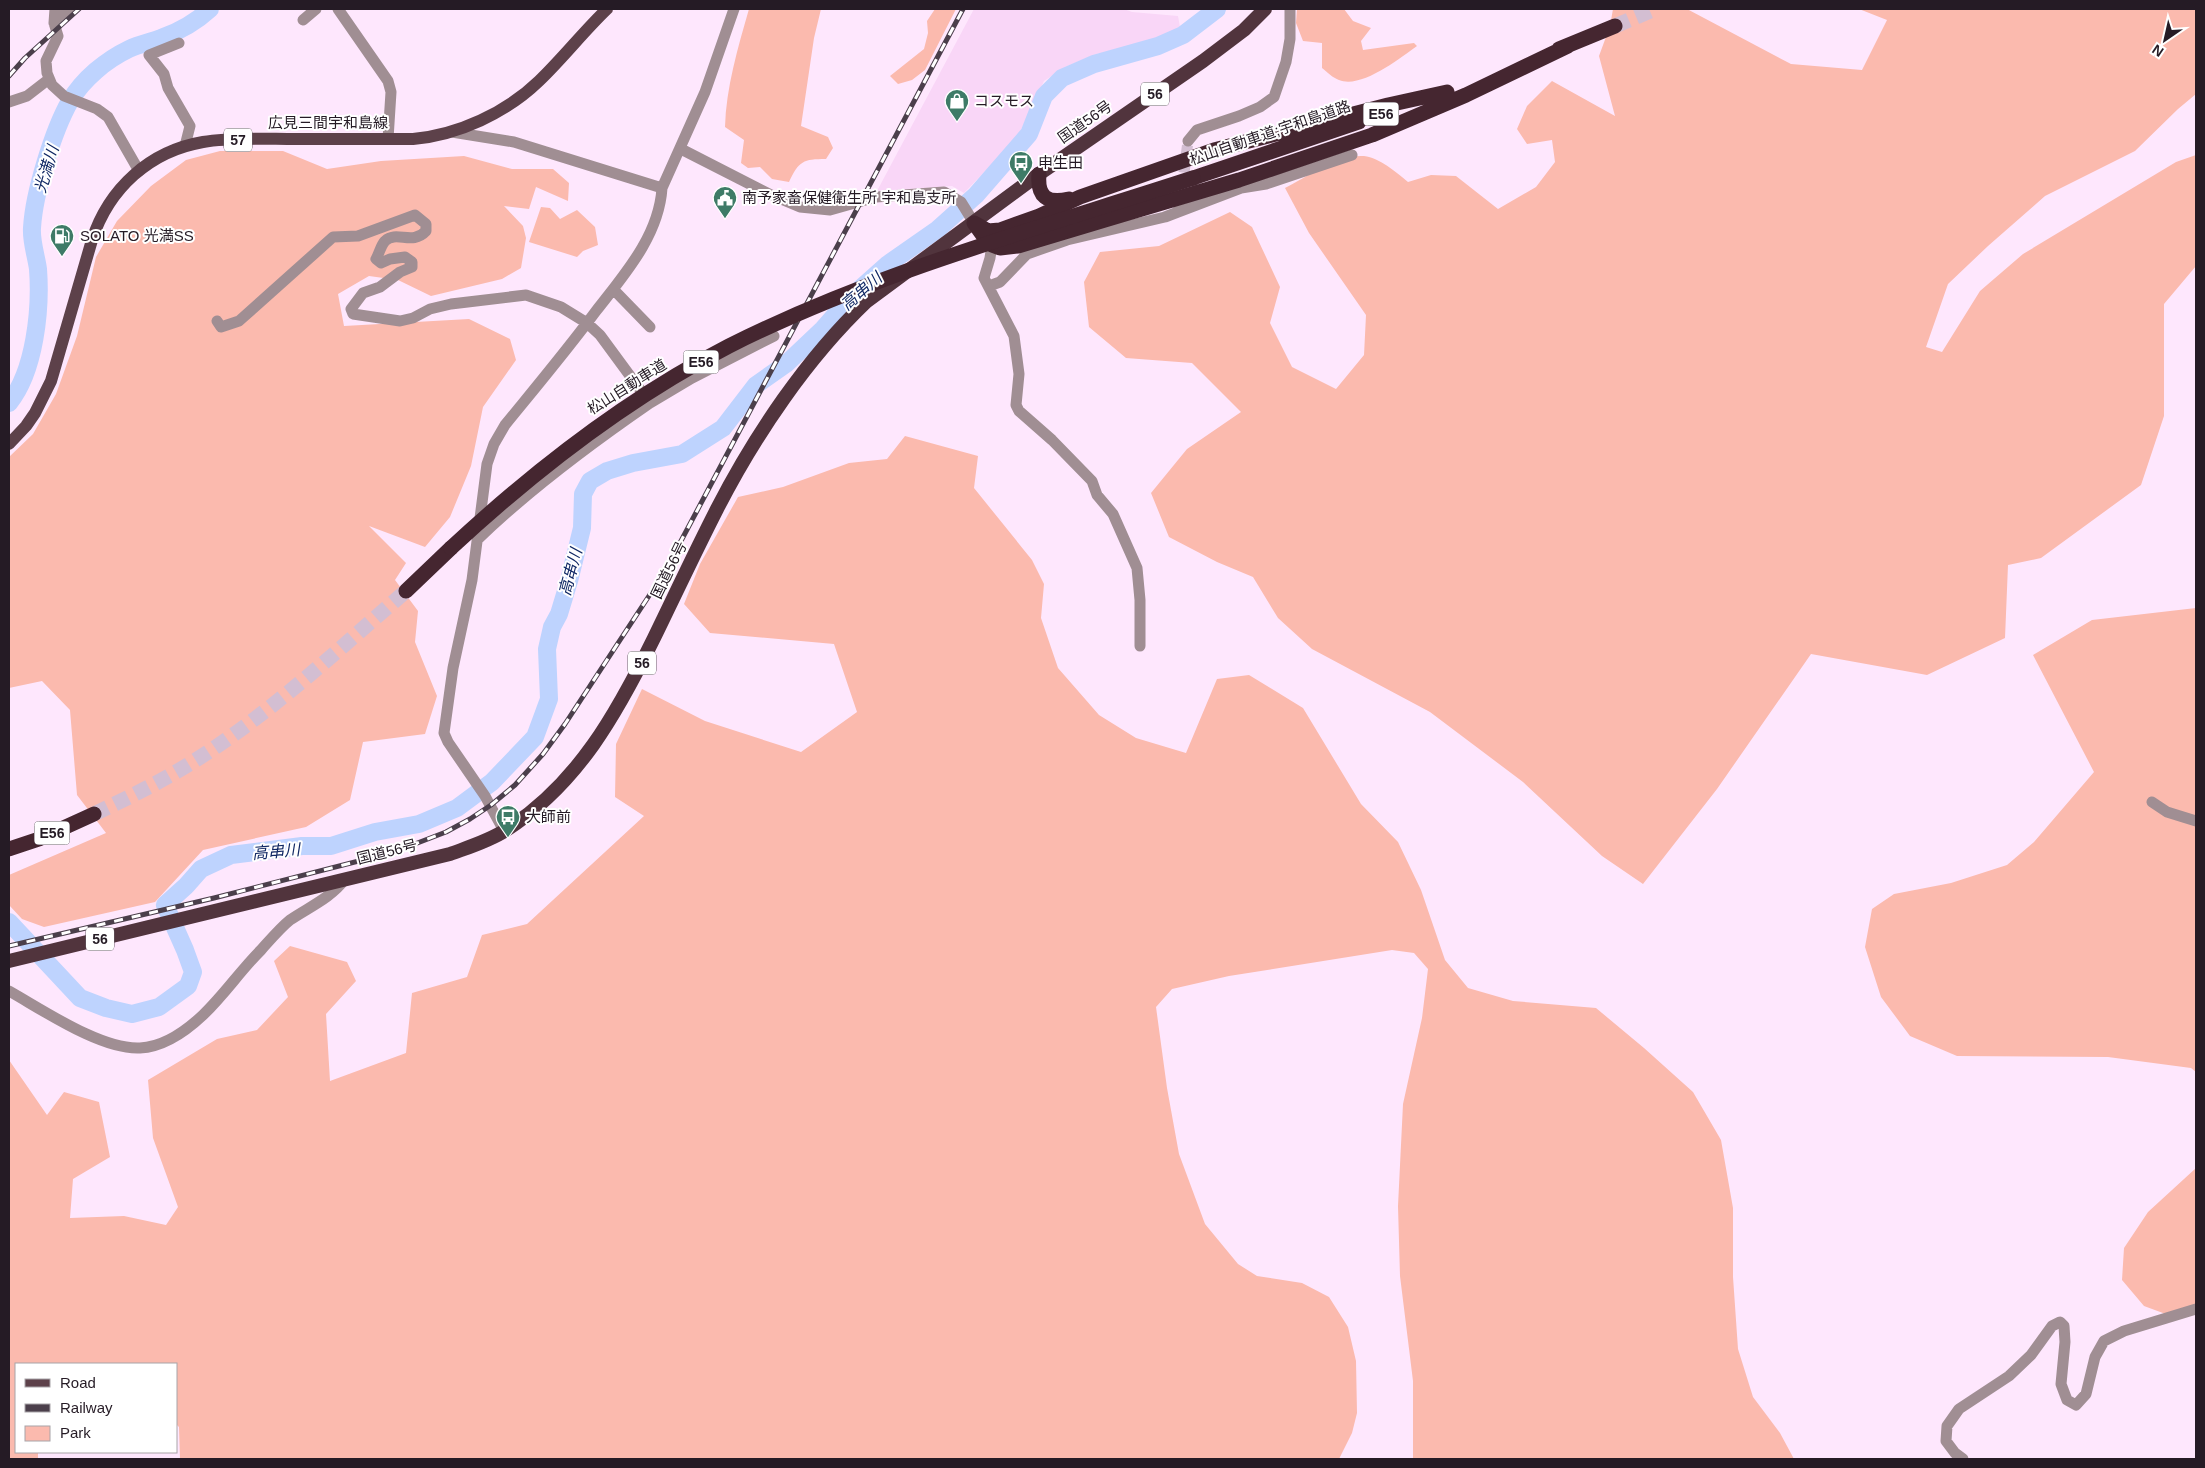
<svg xmlns="http://www.w3.org/2000/svg" width="2205" height="1468" viewBox="0 0 2205 1468" font-family="Arial,'Noto Sans JP',sans-serif">
  <rect width="100%" height="100%" fill="#fee7fd"/>
  <!-- built -->
  <path fill="#f9d6f7" d="M974,9H1124L1132,12L1178,16L1180,27L1161,38L1133,47L1096,54L1065,67L1044,81L1017,138L964,193L952,186L877,191Z"/>
  <!-- green -->
  <path fill="#fbbaae" d="M749,9H821L814,38L801,126L828,137L833,148L826,159C803,159 799,161 789,182L772,179L760,167L748,168L741,163L744,140L725,127C726,88 738,47 749,9Z
    M935,9H956L925,70L912,80L898,84L890,76L924,49L928,33L927,21Z
    M1297,9H1344L1353,21L1371,28L1361,41L1363,50L1414,43L1417,46C1399,59 1361,89 1339,80C1333,78 1327,72 1322,68V43L1303,41L1296,23Z
    M1613,9H1687L1791,64L1862,70L1887,20L1859,9H2196V94L2178,109L2135,151L2045,196L1988,246L1948,284L1926,347L1942,352L1980,291L2023,254L2176,162L2196,155V266L2164,304V416L2141,485L2041,558L2008,565L2005,638L1927,675L1811,654L1717,789L1643,884L1602,856L1523,782L1430,712L1312,649L1278,618L1253,577L1217,562L1169,537L1151,493L1187,449L1241,412L1192,363L1126,358L1089,327L1084,282L1100,252L1159,246L1230,212L1252,227L1280,287L1270,323L1292,367L1336,389L1364,355L1366,315L1309,233L1285,188C1306,177 1340,154 1364,156C1380,158 1396,172 1408,182L1431,175L1456,176L1498,209L1536,187L1555,162L1552,140L1527,144L1517,129L1527,106L1552,81L1615,116L1599,56L1610,26Z
    M220,151H283L327,169L381,161L464,156L512,169H553L569,183L568,201L536,187L529,209L504,206L523,226L526,238L521,268L502,279L431,296L398,280L369,276L338,294L344,326L469,319L510,339L516,360L483,407L471,466L450,517L425,547L369,526L406,563L395,580L418,611L415,642L437,696L425,734L363,742L350,800L306,827L203,850L155,902L44,927L22,919L9,905V875L106,833L77,795L70,710L42,681L9,688V457L33,434L56,394L77,336L96,257L117,221L151,186L186,160Z
    M541,207L550,208L560,219L577,210L595,227L598,245L583,251L577,257L529,242Z
    M905,436L978,456L974,488L1032,560L1044,584L1041,618L1058,668L1099,715L1136,738L1186,753L1217,679L1249,675L1303,708L1361,804L1398,842L1421,890L1445,960L1468,988L1513,1001L1596,1008L1644,1048L1693,1092L1721,1140L1733,1208V1277L1738,1349L1753,1397L1780,1433L1794,1459H1413V1381L1400,1276L1398,1206L1403,1104L1422,1018L1428,969L1414,953L1392,950L1229,976L1172,989L1156,1007L1167,1088L1179,1154L1205,1224L1238,1264L1257,1276L1302,1283L1329,1297L1348,1327L1356,1361L1357,1413L1352,1433L1339,1459H180L179,1427L176,1424V1364H16V1452H38V1459H9V1060L47,1115L64,1092L99,1102L110,1157L73,1179L70,1218L124,1216L166,1225L178,1207L153,1138L148,1080L217,1039L257,1030L288,997L274,961L290,946L347,962L356,981L326,1014L330,1081L406,1053L412,993L467,977L482,935L527,924L644,816L615,797L616,744L642,689L705,721L801,752L857,712L834,644L710,633L684,604L700,564L738,497L783,487L849,463L887,459Z
    M2196,608V1072L2191,1068L2108,1057L1957,1056L1910,1036L1881,997L1865,947L1872,909L1894,894L1951,883L2007,865L2034,842L2094,772L2033,655L2092,620Z
    M2196,1168V1312L2171,1316L2144,1306L2122,1280L2124,1248L2148,1212Z"/>
  <g fill="none" stroke-linecap="round" stroke-linejoin="round">
    <!-- river -->
    <path stroke="#bed3fe" stroke-width="18" d="M9,403C35,371 41,309 38,269C36,255 31,241 32,228C34,193 53,131 70,101C83,79 106,60 129,49C139,44 151,42 161,38C178,32 197,21 210,9
      M9,922L80,998L106,1008L132,1014L159,1007L188,986L193,972L185,950L165,905L186,886L201,869L231,855L302,846H331L375,832L419,824L457,808L492,782L535,737L549,699L547,649L552,627L559,614L569,581L582,528L583,494L590,481L607,471L633,463L682,454L723,428L756,385L786,364L823,329L851,297L888,264L938,229L976,195L1029,134L1044,96L1062,78L1094,64L1158,46L1183,35L1217,9"/>
    <!-- minor-tunnel -->
    <path stroke="#d3bed2" stroke-width="11" stroke-dasharray="11 5.5" stroke-linecap="butt" d="M1182,189L1188,141"/>
    <!-- motorway-tunnel -->
    <path stroke="#d3bed2" stroke-width="15" stroke-dasharray="15 8" stroke-linecap="butt" d="M1615,26L1655,9
      M94,814C119,802 144,790 169,776C256,727 331,656 406,591"/>
    <!-- minor -->
    <path stroke="#a08e93" stroke-width="11" d="M55,9L54,23L58,36L46,61L47,73L52,85L64,96L97,109L108,117L139,171
      M338,9L388,81L391,92L388,139
      M303,20L316,9
      M54,23L70,9
      M179,43L149,55L164,74L168,88L190,126L185,146
      M9,102L27,96L49,79
      M452,132L514,142L662,188
      M1188,141L1197,130L1239,116L1260,107L1274,97L1286,62L1290,39V9
      M681,149L769,194L800,207L830,210L876,197L944,192L961,202L974,223
      M1178,212L1241,188L1266,184L1352,155
      M993,238L990,258L984,278L1014,336L1019,374L1016,405L1019,411L1052,440L1092,481L1097,495L1113,514L1137,568L1140,600V646
      M989,286L1000,282L1027,254L1067,240L1165,217L1178,212L1179,207
      M614,290L650,327
      M217,321L221,327L239,321L333,237L358,236L415,215L426,224V231C412,246 397,230 385,241C381,245 379,254 376,259L381,263L390,259L405,257L412,262V267L400,272L380,287L363,293L351,309L353,314L400,321L413,318L430,309L451,304L526,295L561,307L587,323L600,335L650,403C589,445 531,488 478,539
      M650,403L692,378L774,336
      M2152,802L2167,812L2196,821
      M504,831L485,796L448,742L444,733L453,668L472,580L487,464L494,444L505,425C536,387 567,350 596,311C624,275 659,236 662,188L705,92L734,9
      M9,991C43,1010 101,1050 140,1048C163,1047 186,1031 203,1015C224,995 240,971 261,950C270,940 280,928 290,920C309,907 331,898 345,879
      M1963,1459L1955,1453L1946,1441L1947,1426L1959,1409L2009,1376L2031,1355L2052,1326L2060,1322L2064,1326L2065,1342L2061,1384L2067,1400L2076,1405L2086,1394L2095,1357L2104,1341L2124,1331L2196,1309"/>
    <!-- primary -->
    <path stroke="#5d414a" stroke-width="12" d="M9,444L26,426L35,413L51,381L92,240C109,188 150,151 203,142C230,137 267,139 295,139C334,139 373,139 413,139C458,135 506,113 539,81C563,58 583,32 607,9"/>
    <!-- trunk -->
    <path stroke="#51343d" stroke-width="14" d="M9,961L450,854C469,847 489,841 506,830C578,784 617,713 654,638C675,595 695,552 717,509C755,435 807,358 867,301L1039,174L1203,61L1244,30L1265,9"/>
    <!-- motorway -->
    <path stroke="#452630" stroke-width="15" d="M1559,49L1615,26
      M1039,174C1037,197 1047,204 1069,199
      M1193,178L1359,122
      M974,223L984,237L992,245L1000,248L1018,246L1108,219L1239,180L1372,135L1466,95L1568,46
      M976,224L988,231L1000,230L1039,216L1080,197L1214,150L1388,105L1447,92
      M406,591L451,548
      M9,849L39,839L94,814"/>
    <!-- rail casing -->
    <g stroke="#4b3f4b" stroke-width="5">
      <path id="rail" d="M9,76L25,58L79,9
        M9,946L214,898L394,852L446,832L470,819L491,805L515,785L543,754L565,724L664,573L963,9"/>
    </g>
    <!-- rail -->
    <use href="#rail" stroke="#fff" stroke-width="3" stroke-dasharray="9" stroke-linecap="butt"/>
    <!-- motorway-bridge -->
    <path stroke="#452630" stroke-width="15" d="M451,548C535,470 626,399 729,346C876,272 1037,229 1193,178"/>
  </g>
  <!-- icons -->
  <defs>
    <g id="shop-pin" transform="scale(1.25)"><path d="M0 17L-7.5 6A9.5 9.5 0 1 1 7.5 6Z" fill="#3e7b67" stroke="#fff"/><path d="M-5-2.5h2.3a2.7 3.5 0 0 1 5.4 0H5L5.5 6h-11ZM-1.5-2.5h3a1.5 2.3 0 0 0-3 0Z" fill="#fff"/></g>
    <g id="bus-pin" transform="scale(1.25)"><path d="M0 17L-7.5 6A9.5 9.5 0 1 1 7.5 6Z" fill="#3e7b67" stroke="#fff"/><path d="M-5-6H5V4H4V6H2V4H-2V6H-4V4H-5ZM-3.5-4V0h7V-4ZM-3.5 1.2v1.5H-2V1.2ZM2 1.2v1.5H3.5V1.2Z" fill="#fff"/></g>
    <g id="civic-pin" transform="scale(1.25)"><path d="M0 17L-7.5 6A9.5 9.5 0 1 1 7.5 6Z" fill="#3e7b67" stroke="#fff"/><path d="M-.6-6.5H3V-4.5H.6V-3L4-1V1h2V6H-6V1h2V-1L-.6-3ZM-1.2 2.5V6h2.4V2.5Z" fill="#fff"/></g>
    <g id="fuel-pin" transform="scale(1.25)"><path d="M0 17L-7.5 6A9.5 9.5 0 1 1 7.5 6Z" fill="#3e7b67" stroke="#fff"/><path d="M-5.5-6h7V0h2V4h1.3V-2.5L3-4.5l.8-.8L6-3V5H2.5V1h-1V6h-7ZM-4.2-4.7v3.2H.2V-4.7Z" fill="#fff"/></g>
  </defs>
  <g fill-rule="evenodd">
    <use href="#shop-pin" x="957" y="101"/>
    <use href="#bus-pin" x="1021" y="163"/>
    <use href="#civic-pin" x="725" y="198"/>
    <use href="#fuel-pin" x="62" y="236"/>
    <use href="#bus-pin" x="508" y="817"/>
  </g>
  <g text-anchor="middle" stroke-width="4" stroke-linejoin="round" paint-order="stroke">
    <!-- shield labels -->
    <g fill="#fff" stroke="#665f66" stroke-width="1">
      <rect x="1141" y="82.5" width="28" height="23" rx="4"/>
      <rect x="1363.5" y="102.5" width="35" height="23" rx="4"/>
      <rect x="224" y="128.5" width="28" height="23" rx="4"/>
      <rect x="683.5" y="350.5" width="35" height="23" rx="4"/>
      <rect x="628" y="651.5" width="28" height="23" rx="4"/>
      <rect x="34.5" y="821.5" width="35" height="23" rx="4"/>
      <rect x="86" y="927.5" width="28" height="23" rx="4"/>
    </g>
    <g font-size="14" font-weight="bold" fill="#251b25">
      <text x="1155" y="99">56</text>
      <text x="1381" y="119">E56</text>
      <text x="238" y="145">57</text>
      <text x="701" y="367">E56</text>
      <text x="642" y="668">56</text>
      <text x="52" y="838">E56</text>
      <text x="100" y="944">56</text>
    </g>
    <!-- poi labels -->
    <g font-size="15" fill="#251b25" stroke="#fff" text-anchor="start">
      <text x="974" y="106">コスモス</text>
      <text x="1038" y="168">申生田</text>
      <text x="742" y="203">南予家畜保健衛生所 宇和島支所</text>
      <text x="80" y="241">SOLATO 光満SS</text>
      <text x="526" y="822">大師前</text>
    </g>
    <!-- street labels -->
    <g font-size="15" fill="#251b25" stroke="#fff">
      <text transform="translate(1085 122) rotate(-35)" y="5">国道56号</text>
      <text x="328" y="128">広見三間宇和島線</text>
      <text transform="translate(1270 133) rotate(-19)" y="5">松山自動車道;宇和島道路</text>
      <text transform="translate(627 387) rotate(-32)" y="5">松山自動車道</text>
      <text transform="translate(669 570) rotate(-64)" y="5">国道56号</text>
      <text transform="translate(387 852) rotate(-14)" y="5">国道56号</text>
    </g>
    <!-- water labels -->
    <g font-size="16" font-style="italic" fill="#102864" stroke="#fff">
      <text transform="translate(46 169) rotate(-73)" y="6">光満川</text>
      <text transform="translate(861 291) rotate(-41)" y="6">高串川</text>
      <text transform="translate(570 572) rotate(-75)" y="6">高串川</text>
      <text transform="translate(276 851) rotate(-5)" y="6">高串川</text>
    </g>
  </g>
  <!-- border -->
  <rect width="2205" height="1468" fill="none" stroke="#251b25" stroke-width="20"/>
  <!-- legend -->
  <rect x="15" y="1363" width="162" height="90" fill="#ffffff" stroke="#a8a4a8"/>
  <rect x="25" y="1379" width="25" height="8" fill="#5d414a" stroke="#a8a4a8"/>
  <text x="60" y="1388" font-size="15" fill="#251b25">Road</text>
  <rect x="25" y="1404" width="25" height="8" fill="#4b3f4b" stroke="#a8a4a8"/>
  <text x="60" y="1413" font-size="15" fill="#251b25">Railway</text>
  <rect x="25" y="1426" width="25" height="15" fill="#fbbaae" stroke="#a8a4a8"/>
  <text x="60" y="1438" font-size="15" fill="#251b25">Park</text>
  <!-- north arrow -->
  <g transform="translate(2165 40) rotate(214)" stroke="#ffffff" stroke-width="4" paint-order="stroke">
  <path d="M0-4L9 19L0 12L-9 19Z" fill="#251b25"/>
  <text y="-8" font-size="14" font-weight="bold" text-anchor="middle" fill="#251b25">N</text>
  </g>
</svg>
